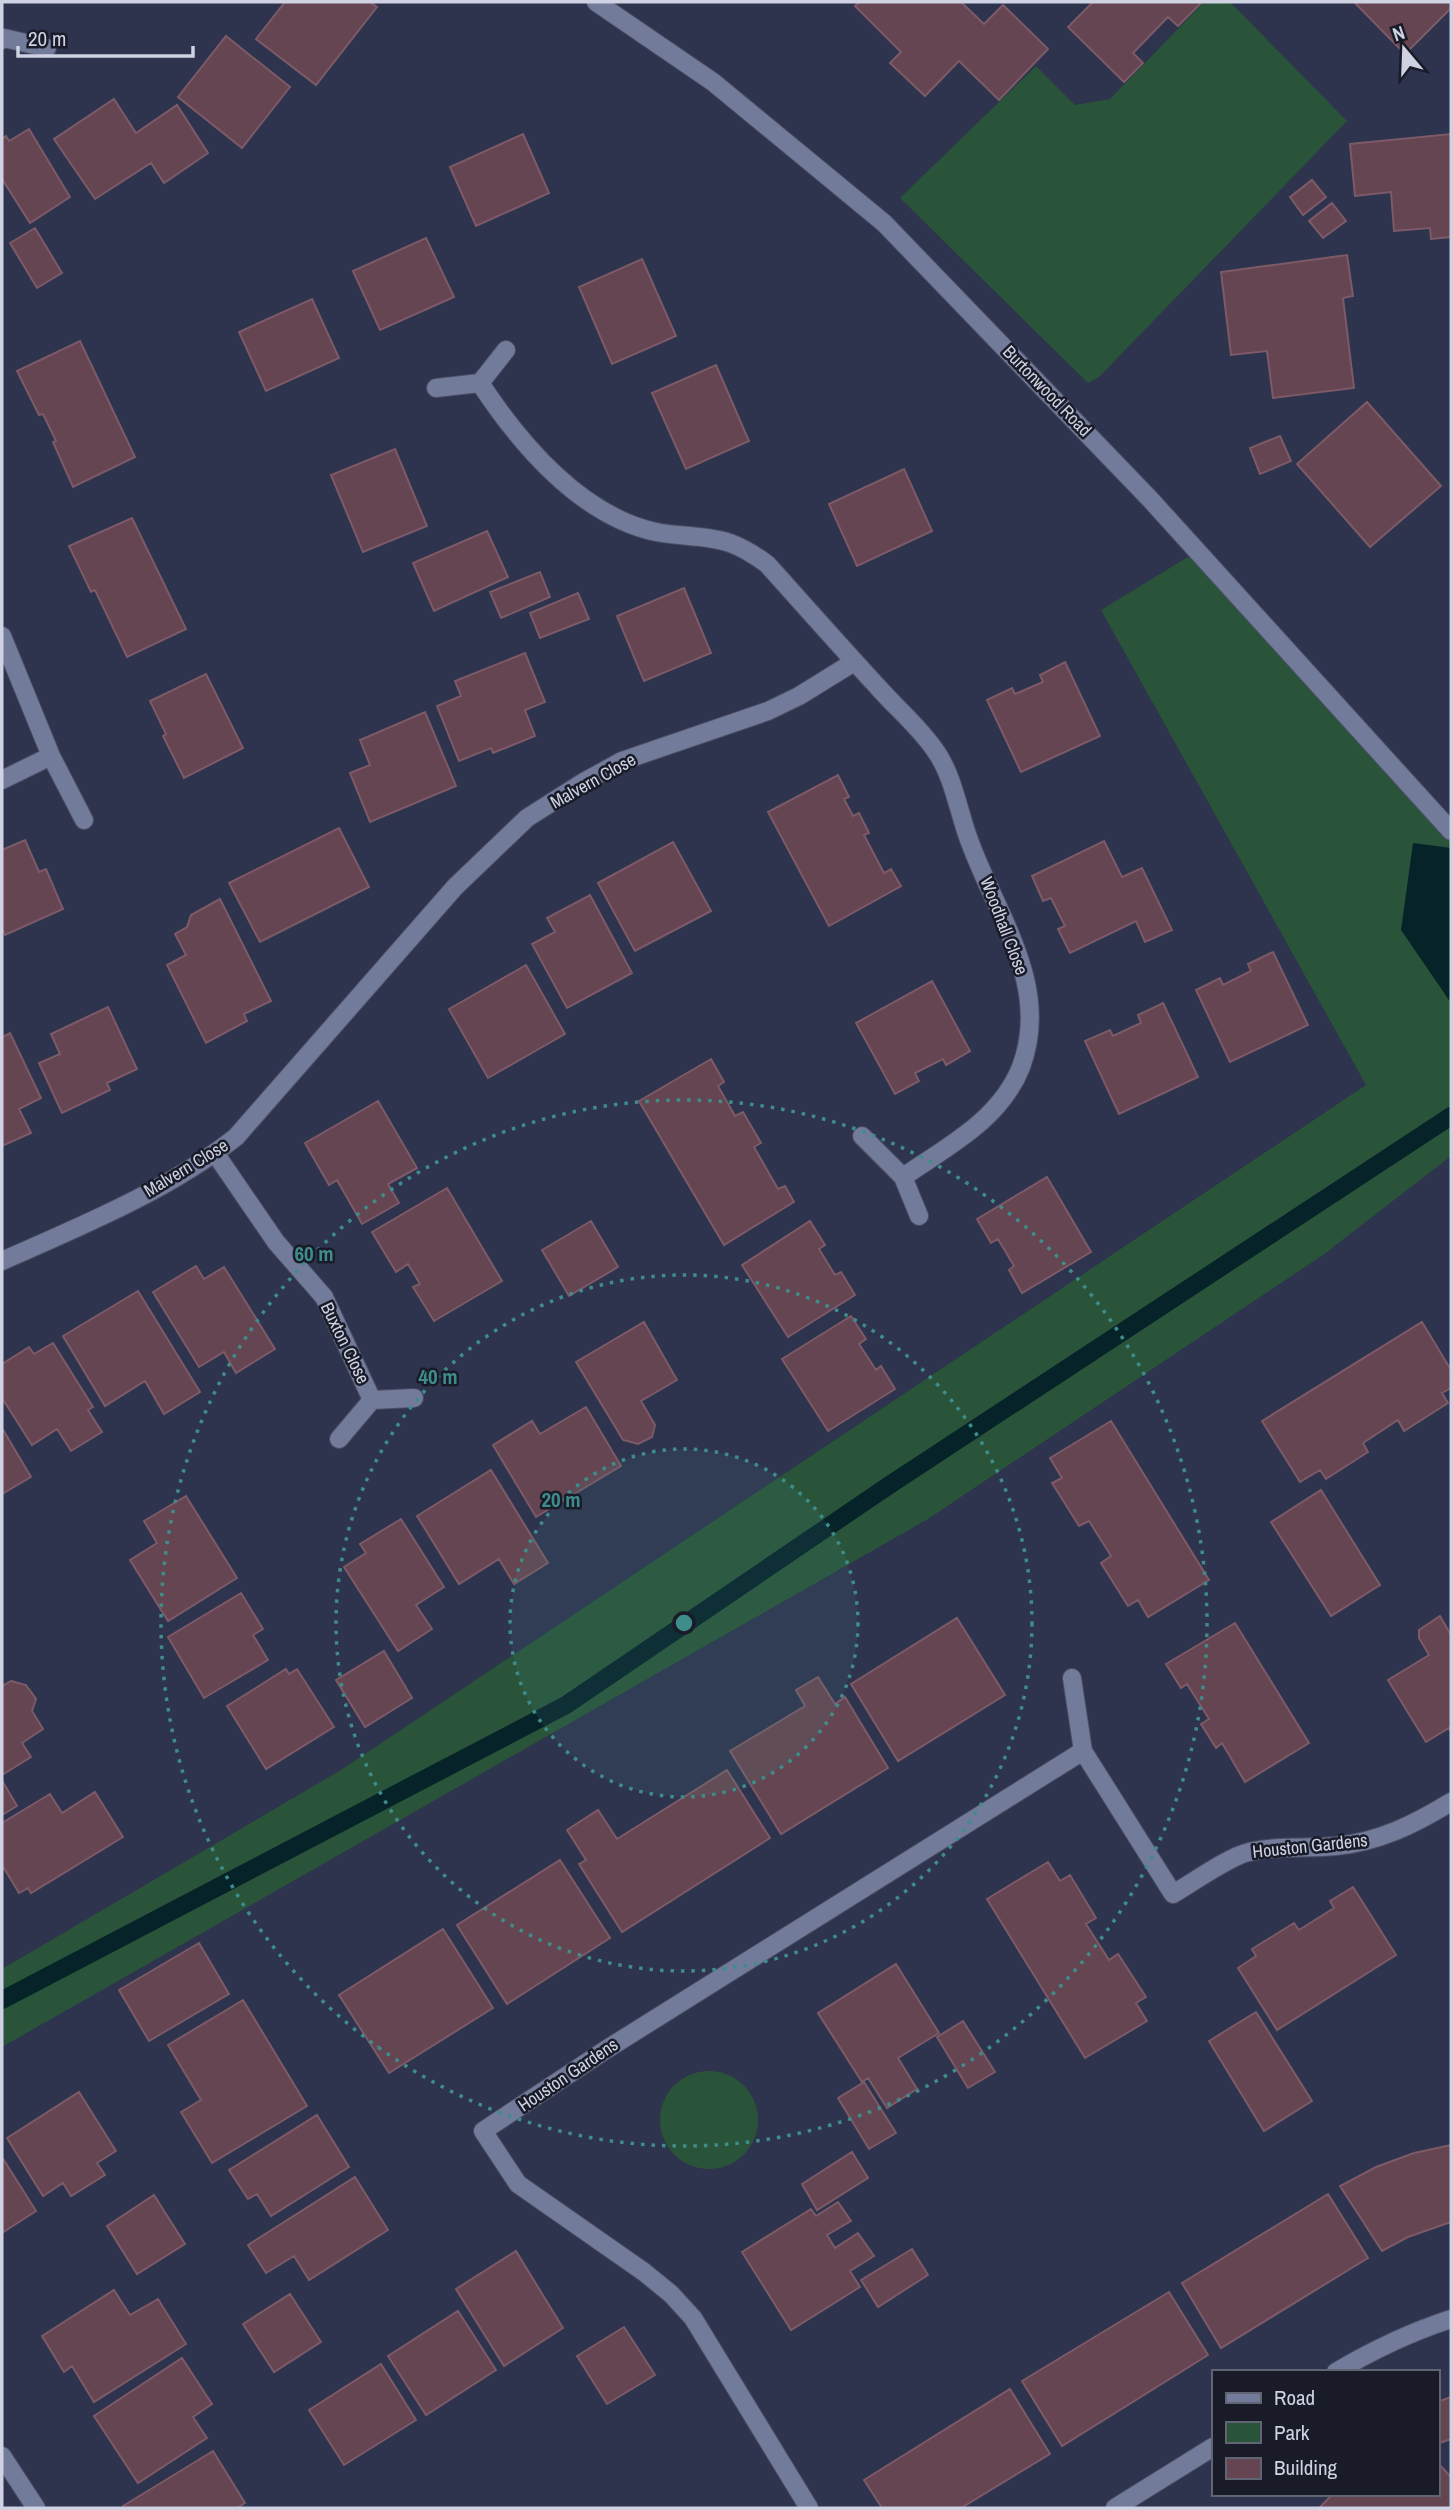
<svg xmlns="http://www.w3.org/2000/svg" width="1453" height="2510" viewBox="0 0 1453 2510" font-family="'Archivo Narrow',sans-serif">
  <rect width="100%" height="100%" fill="#2e334e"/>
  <!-- green -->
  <path fill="#295439" d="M1204,2H1230L1347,121L1099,377L1088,383L900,198L1036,66L1075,105L1110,99Z
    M1201,549L1451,819V1156L1323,1255L928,1519L2,2047V1969L341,1770L1366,1085L1101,610Z
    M660 2120a49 49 0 1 1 98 0a49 49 0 1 1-98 0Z"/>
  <!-- water -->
  <path fill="#07232a" d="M1413,843L1451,848V1003L1401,930Z"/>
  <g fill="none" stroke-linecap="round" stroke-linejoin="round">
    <!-- stream -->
    <path stroke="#07232a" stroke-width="18" d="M2,2000L566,1705L888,1486L1451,1116"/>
  </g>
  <!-- building -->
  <path fill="#654551" stroke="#7c5a67" stroke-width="2" d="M285,2H370L377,7L316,85L256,39Z
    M860,2H961L984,24L1003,5L1048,49L999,100L959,61L925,96L890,63L901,52L855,6Z
    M1093,2H1202L1178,26L1168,17L1133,53L1143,63L1124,82L1068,27Z
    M1354,2H1451V8L1405,54Z
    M226,36L290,87L242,148L178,97Z
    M114,99L136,133L177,105L208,153L164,183L151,163L95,199L54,139Z
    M29,129L70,197L30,223L2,179V139L6,136L9,141Z
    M523,134L549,193L476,226L450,167Z
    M1451,134V237L1431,239L1430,228L1394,231L1391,192L1355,196L1350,144Z
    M1312,180L1326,197L1303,215L1290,197Z
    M1332,203L1346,221L1323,238L1309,221Z
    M35,228L62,273L37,288L10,243Z
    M426,238L454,297L380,330L353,271Z
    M1347,255L1353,296L1343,298L1354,388L1273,398L1267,351L1231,355L1221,272Z
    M642,259L676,336L612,364L579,287Z
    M312,299L339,358L266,391L239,332Z
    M80,341L135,457L73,487L53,442L56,441L43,414L39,415L17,371Z
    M716,365L749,441L686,469L652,393Z
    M1367,402L1441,486L1370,547L1297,464Z
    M1280,436L1291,461L1260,474L1250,448Z
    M395,449L427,526L363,552L331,475Z
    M904,469L932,531L857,566L829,504Z
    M132,518L186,629L127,657L95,590L91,592L69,546Z
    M487,531L508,577L434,611L413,563Z
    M540,572L550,597L501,618L490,592Z
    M684,588L711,653L644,681L617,616Z
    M578,593L589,619L540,638L530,613Z
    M525,653L545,702L525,710L535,736L493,753L491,748L459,761L437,706L461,696L455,681Z
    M1065,662L1100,736L1021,772L987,700L1012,688L1015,694L1043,682L1040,675Z
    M206,674L243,748L184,778L163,736L166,734L150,701Z
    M425,712L456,786L370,822L350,773L370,765L360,740Z
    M838,775L849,797L844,799L853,816L859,813L869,833L864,835L884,873L891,869L901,886L829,926L768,812Z
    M339,828L369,887L260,942L229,883Z
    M25,840L39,872L46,869L63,909L5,935L2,928V850Z
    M1104,841L1122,877L1142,868L1172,930L1145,942L1136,921L1070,953L1058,929L1065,926L1051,898L1043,901L1032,876Z
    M673,842L711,911L635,951L598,883Z
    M590,895L632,973L567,1008L532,944L555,932L547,918Z
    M220,899L271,1001L244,1014L247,1021L206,1043L167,965L186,955L175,934L187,927L191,915Z
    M1273,952L1308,1025L1230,1062L1196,990L1220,978L1223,985L1251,971L1248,964Z
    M526,965L565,1034L488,1078L449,1009Z
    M932,981L970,1051L946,1065L943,1059L915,1073L919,1081L895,1094L856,1023Z
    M1163,1003L1198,1077L1119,1114L1085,1041L1110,1030L1113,1036L1141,1023L1138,1015Z
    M108,1007L137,1069L107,1083L110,1090L62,1113L39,1063L60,1054L51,1034Z
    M10,1033L41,1098L19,1109L31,1133L2,1146V1037Z
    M711,1059L724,1082L718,1086L735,1116L743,1112L761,1143L754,1147L778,1189L785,1186L794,1202L724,1245L639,1101Z
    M378,1101L417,1168L388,1184L399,1203L362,1224L337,1180L329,1185L305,1143Z
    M1047,1177L1091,1252L1022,1293L1009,1270L1014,1266L998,1239L991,1243L977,1219Z
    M447,1188L502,1281L434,1321L413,1287L420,1284L408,1264L396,1272L372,1232Z
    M591,1221L618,1267L569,1296L542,1250Z
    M810,1221L825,1245L819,1249L835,1275L841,1272L855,1295L788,1337L742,1265Z
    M196,1266L204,1279L224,1267L275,1349L236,1373L224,1352L199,1367L153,1292Z
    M138,1291L200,1392L164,1414L145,1381L105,1406L63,1336Z
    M851,1316L866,1339L859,1344L876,1370L881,1366L895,1389L828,1431L782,1359Z
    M644,1322L677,1380L641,1401L655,1425L652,1437L638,1444L623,1440L576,1362Z
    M1422,1322L1451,1370V1388L1442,1393L1448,1403L1404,1431L1398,1420L1363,1443L1368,1452L1326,1479L1320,1470L1300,1482L1262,1421Z
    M53,1343L93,1407L88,1410L102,1432L71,1451L57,1429L32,1445L2,1398V1364L29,1347L34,1354Z
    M586,1407L621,1466L536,1517L493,1445L532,1421L540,1434Z
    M1111,1421L1209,1580L1148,1617L1138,1600L1128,1606L1101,1563L1111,1556L1089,1521L1079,1526L1052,1483L1062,1478L1050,1458Z
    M2,1428L31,1477L2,1494Z
    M491,1470L548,1563L514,1584L499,1559L459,1584L417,1516Z
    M1321,1490L1380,1585L1331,1616L1271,1522Z
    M186,1496L237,1578L168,1621L130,1560L157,1543L144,1521Z
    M401,1519L444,1587L416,1605L432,1629L398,1651L344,1567L366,1553L360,1544Z
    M241,1593L263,1629L253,1635L268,1660L204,1698L168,1637Z
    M1440,1616L1451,1635V1732L1449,1728L1426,1742L1388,1680L1429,1655L1419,1638V1630Z
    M957,1618L1005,1695L898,1761L851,1684Z
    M1235,1623L1309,1743L1245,1782L1222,1743L1216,1748L1201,1724L1209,1719L1187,1684L1181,1688L1166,1664Z
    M384,1651L412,1698L365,1727L336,1680Z
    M286,1669L289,1674L297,1669L334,1727L266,1769L227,1706Z
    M818,1677L835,1704L845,1697L888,1768L781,1834L730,1751L805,1706L796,1690Z
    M11,1681L26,1685L36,1699L32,1711L43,1729L22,1743L31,1757L2,1775V1686Z
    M727,1770L770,1838L622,1932L579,1864L586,1860L567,1830L598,1810L617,1839Z
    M3,1782L17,1806L2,1815V1783Z
    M95,1792L123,1837L31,1893L28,1888L19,1893L2,1865V1823L50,1794L62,1813Z
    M560,1860L610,1938L507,2004L457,1925Z
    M1048,1862L1060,1881L1070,1875L1096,1918L1086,1924L1109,1960L1118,1954L1146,1997L1136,2003L1147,2021L1085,2058L987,1899Z
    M1353,1887L1396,1955L1277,2030L1238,1968L1256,1956L1252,1949L1294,1923L1299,1930L1334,1908L1330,1901Z
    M443,1929L493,2008L389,2073L339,1995Z
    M199,1943L229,1994L149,2041L119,1990Z
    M896,1964L939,2033L898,2058L917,2089L887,2108L868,2078L862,2082L818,2013Z
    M243,2000L307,2106L212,2163L181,2112L201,2100L168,2045Z
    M1256,2012L1312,2101L1264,2131L1209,2041Z
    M963,2021L995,2072L968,2088L937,2037Z
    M864,2082L896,2133L869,2149L838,2098Z
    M79,2092L116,2151L97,2163L105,2175L71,2196L63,2183L43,2196L7,2138Z
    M317,2115L349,2167L271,2216L257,2194L248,2199L229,2170Z
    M1451,2145V2222L1408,2237L1382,2251L1340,2186L1376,2167L1414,2153Z
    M852,2152L868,2178L817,2210L802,2184Z
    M2,2157L36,2211L2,2233Z
    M355,2177L388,2230L309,2280L294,2256L266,2273L248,2245Z
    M1328,2194L1368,2258L1221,2348L1182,2283Z
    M154,2195L185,2244L137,2274L107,2226Z
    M838,2202L851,2221L827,2235L835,2248L858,2233L874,2256L850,2271L860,2287L791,2330L742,2252L811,2209L816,2216Z
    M912,2249L928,2275L878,2307L861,2280Z
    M516,2251L563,2328L504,2366L456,2289Z
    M114,2290L130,2315L158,2299L186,2344L94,2402L72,2366L64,2372L42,2336Z
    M1169,2292L1208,2355L1062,2446L1022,2381Z
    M290,2294L321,2342L274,2372L243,2324Z
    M458,2311L496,2370L426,2415L388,2356Z
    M624,2327L655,2375L607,2404L577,2356Z
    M182,2358L212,2404L193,2417L207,2438L138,2483L94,2416Z
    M381,2364L416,2420L344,2465L309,2410Z
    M1010,2389L1050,2454L961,2508H882L864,2480Z
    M1451,2397V2439L1437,2444V2402Z
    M213,2451L245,2503L237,2508H124L123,2506Z
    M1437,2462L1451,2477V2508H1319L1333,2494H1437Z"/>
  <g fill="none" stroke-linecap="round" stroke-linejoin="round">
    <!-- minor casing -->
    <g stroke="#4a4e64" stroke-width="20">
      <path id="minor" d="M596,2L713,82L884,223L1149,498L1451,831
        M2,40L4,38L47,48
        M480,383C520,444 581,516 656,532C680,537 707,535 730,543C744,548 756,556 767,564C804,605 840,646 877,686C897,709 920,727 937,753C953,777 958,809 968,837C994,912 1052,984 1021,1067C1000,1120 948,1146 903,1177
        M436,388L480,383L506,350
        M2,636L51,756L84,820
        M2,780L51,756
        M862,1136L903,1177L919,1216
        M215,1153L276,1242L324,1297L372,1400
        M2,1261C81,1226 167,1191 236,1137L455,887L527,818L582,783L622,761L768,711L799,696L854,662
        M339,1439L372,1400L414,1398
        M1072,1678L1083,1751L1173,1894C1192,1883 1230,1856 1249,1852C1278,1845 1306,1849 1336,1846C1379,1842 1415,1824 1451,1802
        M1336,2372C1373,2350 1411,2332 1451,2319
        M2,2456L36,2508
        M809,2508L693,2318L671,2294L644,2272L518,2184L483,2131L607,2049L1083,1751
        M1115,2508L1213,2447"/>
    </g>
    <!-- minor -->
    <use href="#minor" stroke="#737b9a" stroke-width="18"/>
  </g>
  <!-- distance rings -->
  <circle cx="684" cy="1623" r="174" fill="#3f8d8b" fill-opacity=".12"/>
  <g fill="none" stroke="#3f8d8b" stroke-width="3.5" stroke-dasharray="3.5 7">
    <circle cx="684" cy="1623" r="174"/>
    <circle cx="684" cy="1623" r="348"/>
    <circle cx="684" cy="1623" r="523"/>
  </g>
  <g text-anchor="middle" stroke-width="5" stroke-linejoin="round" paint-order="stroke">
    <!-- street labels -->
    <g font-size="18" fill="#ced2e3" stroke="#191c28">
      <text transform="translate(1047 391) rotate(46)" y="6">Burtonwood Road</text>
      <text transform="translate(593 781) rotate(-29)" y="6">Malvern Close</text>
      <text transform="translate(1004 926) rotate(69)" y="6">Woodhall Close</text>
      <text transform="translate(186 1168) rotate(-31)" y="6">Malvern Close</text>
      <text transform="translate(345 1343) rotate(64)" y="6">Buxton Close</text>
      <text transform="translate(1310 1846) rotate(-6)" y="6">Houston Gardens</text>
      <text transform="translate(568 2075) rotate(-34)" y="6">Houston Gardens</text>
    </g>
  </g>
  <circle cx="684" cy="1623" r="10" fill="#3f8d8b" stroke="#191c28" stroke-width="3.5"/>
  <g font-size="21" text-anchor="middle" font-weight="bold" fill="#3f8d8b" stroke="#191c28" stroke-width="5" stroke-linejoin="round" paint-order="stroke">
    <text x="314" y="1261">60 m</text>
    <text x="438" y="1384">40 m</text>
    <text x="561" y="1507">20 m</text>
  </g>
  <!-- border -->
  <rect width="1453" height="2510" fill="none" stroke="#ced2e3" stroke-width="7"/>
  <!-- legend -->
  <rect x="1212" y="2370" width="228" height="126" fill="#191c28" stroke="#616573" stroke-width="2"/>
  <rect x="1226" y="2393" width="35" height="10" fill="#737b9a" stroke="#616573" stroke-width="2"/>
  <text x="1274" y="2405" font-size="21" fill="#ced2e3">Road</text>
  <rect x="1226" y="2422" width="35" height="21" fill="#295439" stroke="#616573" stroke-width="2"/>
  <text x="1274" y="2440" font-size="21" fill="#ced2e3">Park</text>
  <rect x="1226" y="2458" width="35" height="21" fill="#654551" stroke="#616573" stroke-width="2"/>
  <text x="1274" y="2475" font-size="21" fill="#ced2e3">Building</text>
  <!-- north arrow -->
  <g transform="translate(1404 49) rotate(341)" stroke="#191c28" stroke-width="5" paint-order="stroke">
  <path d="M0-5L12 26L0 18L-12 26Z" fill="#ced2e3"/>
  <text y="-10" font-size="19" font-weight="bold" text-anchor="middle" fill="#ced2e3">N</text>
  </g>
  <!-- scale -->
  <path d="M18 46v10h175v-10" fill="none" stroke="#ced2e3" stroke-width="3.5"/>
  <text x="28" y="46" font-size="21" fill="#ced2e3" stroke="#191c28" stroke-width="5" paint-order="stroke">20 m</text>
</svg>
